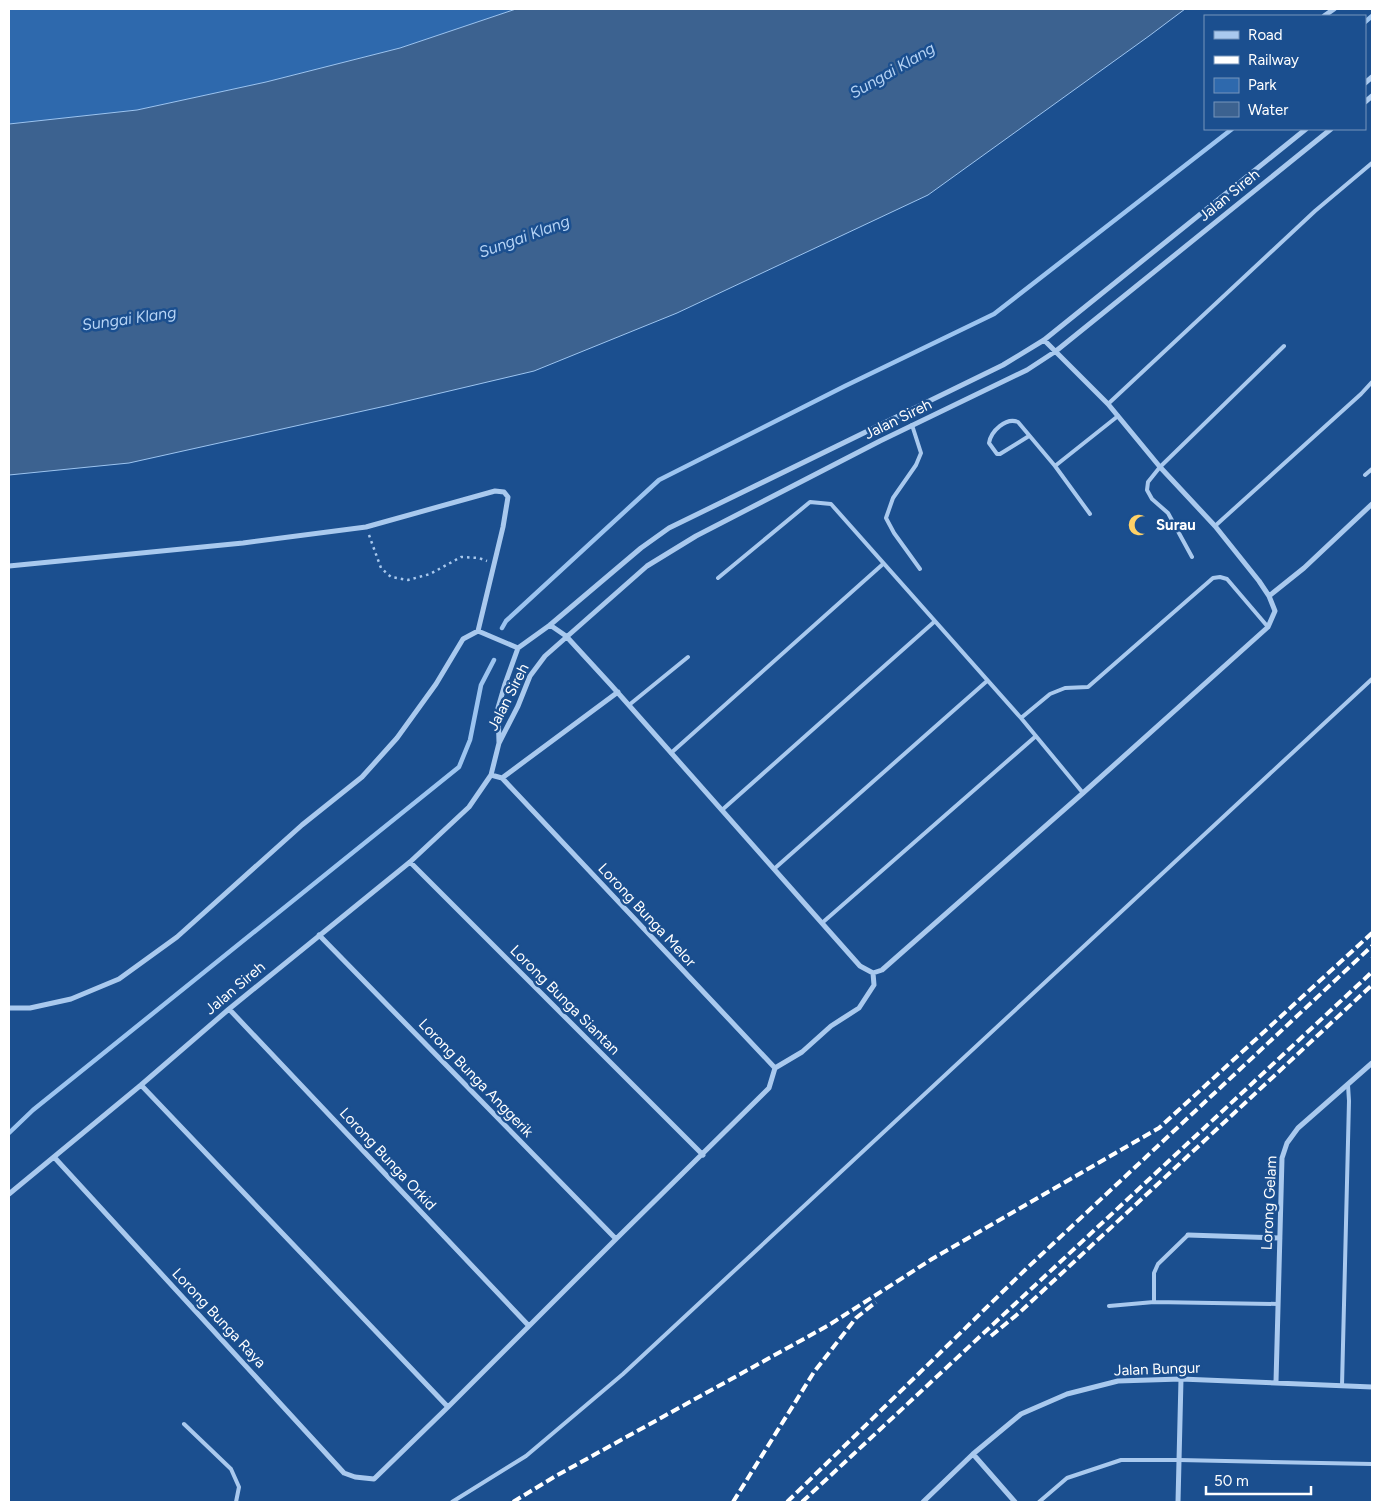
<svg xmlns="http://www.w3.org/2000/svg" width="1381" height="1511" viewBox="0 0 1381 1511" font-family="Figtree,sans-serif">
  <rect width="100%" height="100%" fill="#1b4f8f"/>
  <!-- green -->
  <path fill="#2e69ad" d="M9,9H516L400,48L266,82L137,110L9,124Z"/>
  <!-- water -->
  <path fill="#3c6290" stroke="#9cc4f0" d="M516,9H1185L1149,36L928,195L677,313L534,371L390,405L129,463L9,475V124L137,110L266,82L400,48Z"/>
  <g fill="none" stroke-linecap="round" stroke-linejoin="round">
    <!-- stream -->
    <path stroke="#9cc4f0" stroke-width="4.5" d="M1365,22L1372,16
      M502,628L506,621L659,480L845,386L994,314L1232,129
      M9,1133L33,1110L459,767L470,740L481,685L494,660"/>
    <!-- path -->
    <path stroke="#a9c9ee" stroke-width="2.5" stroke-dasharray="2.5 4" stroke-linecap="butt" d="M369,535L381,568L391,577L408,580L430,574L461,557L479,558L487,561
      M1372,957V958"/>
    <!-- service -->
    <path stroke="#a9c9ee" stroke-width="4" d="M1108,404L1315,211L1372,163
      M912,425L921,453L916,465L893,498L886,518L894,533L920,569
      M1029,436L1000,454H997L989,443C991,431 1006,417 1018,422L1055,466
      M1365,475L1372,469
      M1090,514L1055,466L1118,416
      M1215,526L1361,394L1372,382
      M1192,557L1168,513L1152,499L1147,490L1148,482L1160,467L1284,346
      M718,578L810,502L831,504L1021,718L1083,793
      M629,705L688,657
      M1021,718L1050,694L1065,688L1088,687L1213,578L1220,577L1227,579L1268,627
      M671,753L883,564
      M722,810L934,622
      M774,869L987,681
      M822,923L1036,736
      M1154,1302V1273L1158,1264L1188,1235
      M1109,1306L1154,1302L1278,1304
      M1342,1386L1349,1101L1348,1085
      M184,1424L231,1469L239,1487L236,1502
      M452,1502L526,1456L623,1374L1372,679
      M1039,1502L1067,1478L1121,1460H1179L1372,1464"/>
    <!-- minor -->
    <path stroke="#a9c9ee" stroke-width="5" d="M1324,16L1334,9
      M1365,83L1372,77
      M1365,102L1372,96
      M1044,340L1108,404L1160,467L1215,526L1259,581L1269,596L1304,568L1372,504
      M9,566L243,543L366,527L495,491L504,492L508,497L503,527L478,631
      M550,625L566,636L611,685L860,966L873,973L882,970L1083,793L1268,627L1275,611L1269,596
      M499,743L498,708L505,684L518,648L550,625L641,548L669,528L1003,365L1044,340L1306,129
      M491,775L502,778L618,692
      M502,778L775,1068
      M410,862L703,1155
      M319,935L616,1239
      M9,1008H30L71,999L119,979L177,937L302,825L362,777L397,738L436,684L463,639L478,631L518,648
      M229,1009L529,1326
      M141,1085L448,1407
      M54,1157L344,1473L355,1477L374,1479L448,1407L616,1239L769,1088L775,1068L802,1052L831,1026L859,1008L874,985L873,973
      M9,1194L141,1085L229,1009L410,862L469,807L491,775L499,743L518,706L530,676L545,656L647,566L696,536L880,441L1027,370L1056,351L1331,129
      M1188,1235L1280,1238
      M1276,1382L1282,1158L1287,1143L1298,1128L1372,1063
      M973,1454L1015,1502
      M923,1502L973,1454L1021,1414L1067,1394L1118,1381L1181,1379L1372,1387
      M1178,1502L1181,1379"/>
    <!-- rail -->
    <path stroke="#fff" stroke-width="4" stroke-dasharray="9 4" stroke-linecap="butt" d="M991,1336L1019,1313L1372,985
      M513,1502L554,1477L829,1325L932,1259L1159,1128L1372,933
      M733,1502L814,1372L856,1318L876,1302
      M787,1502L1025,1270L1372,946
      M802,1502L1372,972"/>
  </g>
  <!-- icons -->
  <defs>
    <g id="mosque-bare" transform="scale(1.725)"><path d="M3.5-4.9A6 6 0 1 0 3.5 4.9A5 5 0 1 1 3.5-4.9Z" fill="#ffd166" stroke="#1b4f8f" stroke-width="2.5" paint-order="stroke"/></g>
  </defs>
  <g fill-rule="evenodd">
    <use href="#mosque-bare" x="1139" y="525"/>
  </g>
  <g text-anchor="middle" stroke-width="5" stroke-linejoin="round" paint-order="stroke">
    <!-- street labels -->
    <g font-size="15" fill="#fff" stroke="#1b4f8f">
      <text transform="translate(1229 195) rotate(-39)" y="5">Jalan Sireh</text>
      <text transform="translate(898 419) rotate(-26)" y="5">Jalan Sireh</text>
      <text transform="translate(508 697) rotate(-63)" y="5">Jalan Sireh</text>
      <text transform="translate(647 915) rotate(47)" y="5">Lorong Bunga Melor</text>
      <text transform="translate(235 988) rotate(-40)" y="5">Jalan Sireh</text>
      <text transform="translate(565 1000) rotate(45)" y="5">Lorong Bunga Siantan</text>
      <text transform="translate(476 1078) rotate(46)" y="5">Lorong Bunga Anggerik</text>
      <text transform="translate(388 1159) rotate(47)" y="5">Lorong Bunga Orkid</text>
      <text transform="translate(1269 1203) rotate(-87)" y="5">Lorong Gelam</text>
      <text transform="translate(219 1318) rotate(47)" y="5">Lorong Bunga Raya</text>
      <text transform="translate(1157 1369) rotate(-2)" y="5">Jalan Bungur</text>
    </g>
    <!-- poi labels -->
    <g font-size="15" font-weight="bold" fill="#fff" stroke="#1b4f8f" text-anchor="start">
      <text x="1156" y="530">Surau</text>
    </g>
    <!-- water labels -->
    <g font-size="16" font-style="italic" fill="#b5d3f5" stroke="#1b4f8f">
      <text transform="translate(892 70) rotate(-30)" y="6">Sungai Klang</text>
      <text transform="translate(524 236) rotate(-20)" y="6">Sungai Klang</text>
      <text transform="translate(129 318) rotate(-8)" y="6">Sungai Klang</text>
    </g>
  </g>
  <!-- border -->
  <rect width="1381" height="1511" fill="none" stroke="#ffffff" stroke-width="20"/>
  <!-- legend -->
  <rect x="1204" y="15" width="162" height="115" fill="#1b4f8f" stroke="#7695bc"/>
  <rect x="1214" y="31" width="25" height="8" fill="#a9c9ee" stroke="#7695bc"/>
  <text x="1248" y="40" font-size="15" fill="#ffffff">Road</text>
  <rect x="1214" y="56" width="25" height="8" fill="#ffffff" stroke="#7695bc"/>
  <text x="1248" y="65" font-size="15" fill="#ffffff">Railway</text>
  <rect x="1214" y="78" width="25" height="15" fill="#2e69ad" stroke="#7695bc"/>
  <text x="1248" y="90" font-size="15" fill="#ffffff">Park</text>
  <rect x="1214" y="102" width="25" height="15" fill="#3c6290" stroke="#7695bc"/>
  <text x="1248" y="115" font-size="15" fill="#ffffff">Water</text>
  <!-- scale -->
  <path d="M1206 1486v8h105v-8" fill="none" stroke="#ffffff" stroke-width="2.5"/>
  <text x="1214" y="1486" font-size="15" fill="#ffffff" stroke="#1b4f8f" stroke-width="4" paint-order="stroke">50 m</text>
</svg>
